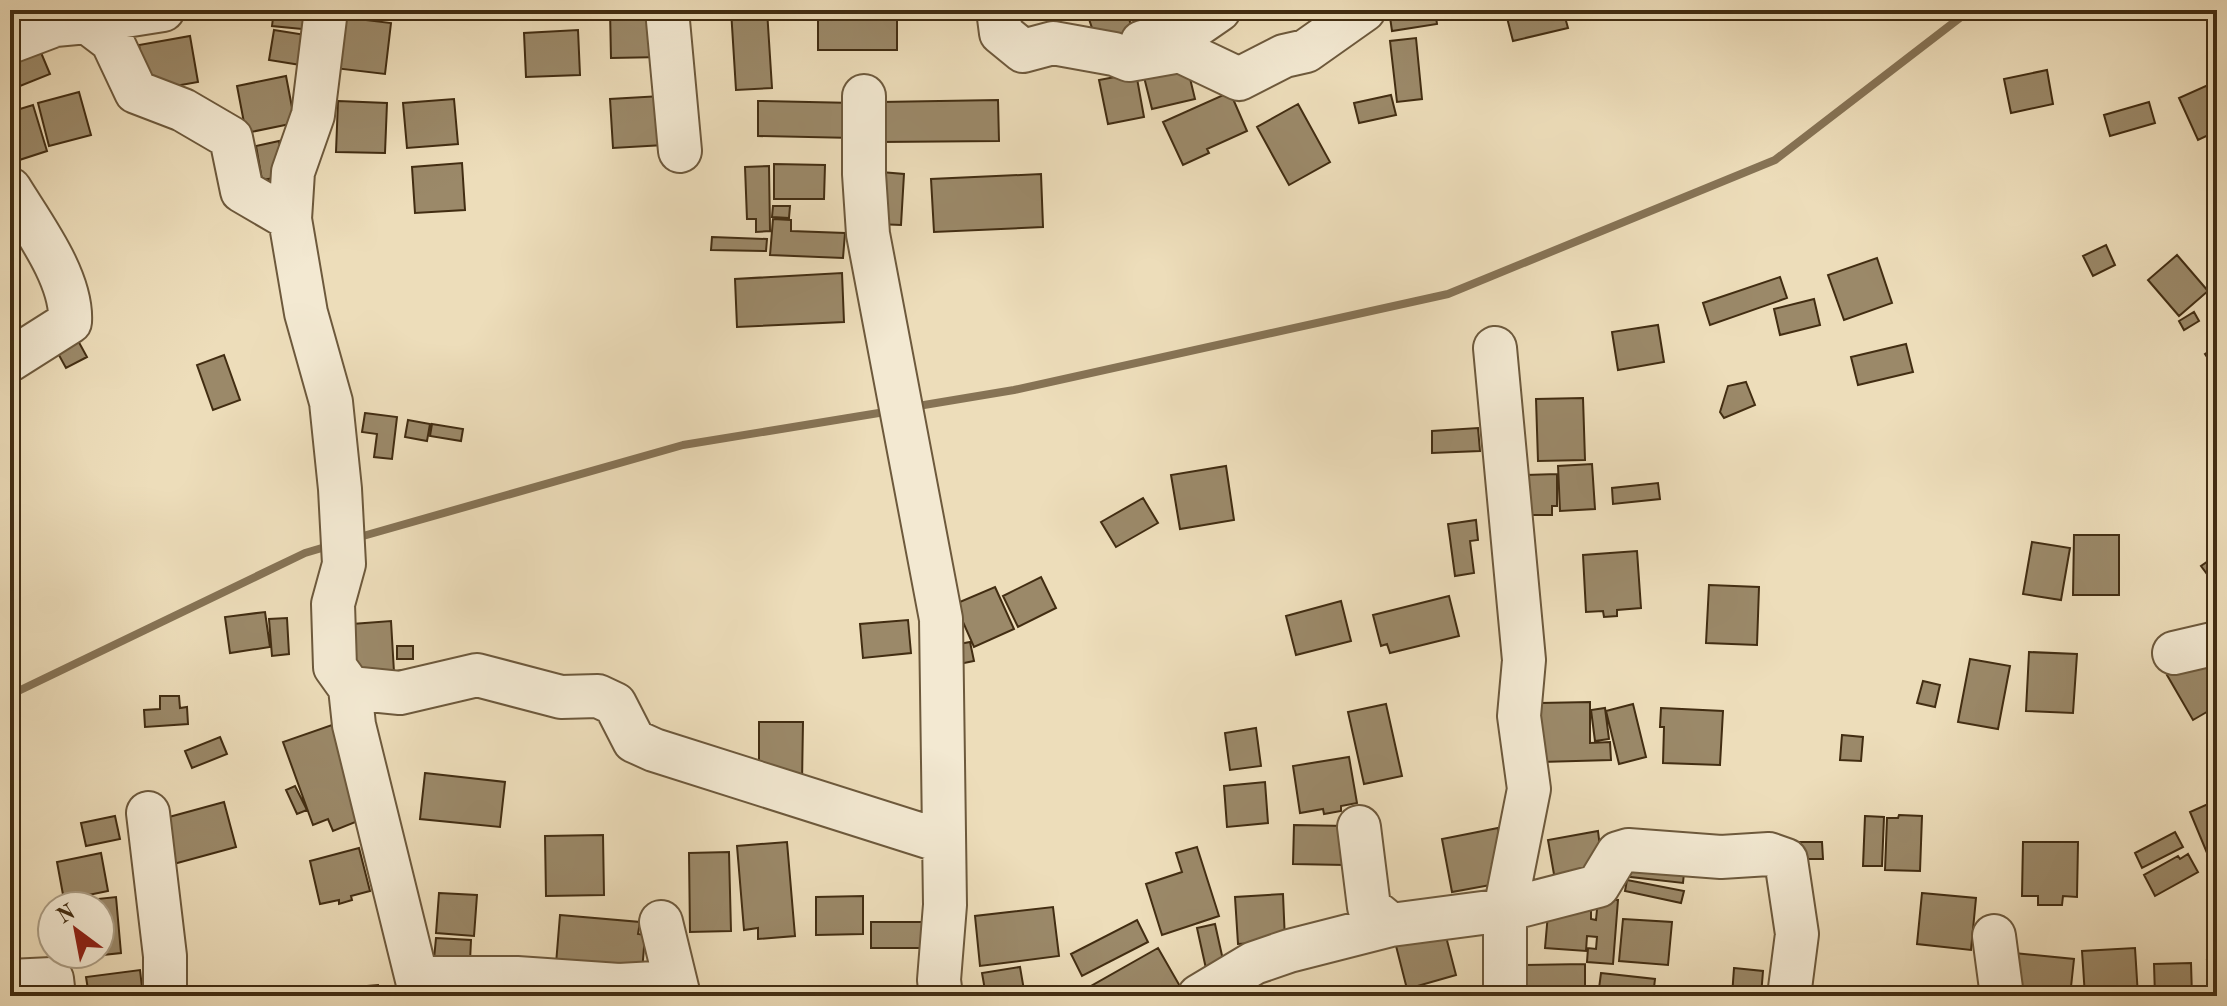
<svg xmlns="http://www.w3.org/2000/svg" width="2227" height="1006" viewBox="0 0 2227 1006" font-family="'Old Standard TT',serif">
  <rect width="100%" height="100%" fill="#edddba"/>
  <filter id="stains"><feTurbulence type="fractalNoise" baseFrequency=".0025" numOctaves="4"/><feColorMatrix values="0 0 0 0 .2 0 0 0 0 .09 0 0 0 0 .02 0 0 0 .5 -.17"/></filter>
  <radialGradient id="worn" r=".72"><stop offset=".6" stop-color="#630" stop-opacity="0"/><stop offset="1" stop-color="#630" stop-opacity=".3"/></radialGradient>
  <g fill="none" stroke-linecap="round" stroke-linejoin="round">
    <!-- stream -->
    <path stroke="#867355" stroke-width="8" d="M912,407L1014,390L1448,294L1775,160L1970,10
      M356,538L683,445L891,411
      M10,695L305,553L332,545"/>
  </g>
  <!-- building -->
  <path fill="#9b8969" stroke="#422d12" stroke-width="2" d="M274,10L314,13L312,30L272,26Z
    M610,10H663V57L611,58Z
    M731,10H767L772,88L736,90Z
    M818,10H897V50H818Z
    M1086,10H1126L1134,34L1098,46Z
    M1142,10H1193L1146,25Z
    M1389,10H1435L1437,24L1392,31Z
    M1505,10H1563L1568,28L1513,41Z
    M341,17L391,23L385,74L334,68Z
    M274,30L312,36L307,66L269,60Z
    M578,30L580,75L526,77L524,33Z
    M34,36L50,74L10,90V46Z
    M190,36L198,82L147,91L139,45Z
    M1416,38L1422,99L1397,102L1390,41Z
    M1186,62L1195,99L1152,109L1143,73Z
    M2047,70L2053,104L2011,113L2004,79Z
    M1136,73L1144,117L1108,124L1099,80Z
    M286,76L295,123L246,133L237,86Z
    M2217,81V131L2198,140L2179,98Z
    M79,92L91,135L49,146L38,103Z
    M1230,92L1247,131L1207,149L1209,153L1183,165L1163,122Z
    M1391,95L1396,115L1359,123L1354,103Z
    M661,96L664,145L613,148L610,99Z
    M454,99L458,144L407,148L403,103Z
    M998,100L999,141L881,142V102Z
    M338,101L387,103L385,153L336,152Z
    M758,101L855,103L854,138L758,136Z
    M2149,102L2155,123L2110,136L2104,115Z
    M1298,104L1330,162L1289,185L1257,127Z
    M33,105L47,151L10,163V112Z
    M279,141L286,176L262,180L256,146Z
    M462,163L465,210L415,213L412,167Z
    M774,164L825,165L824,199H774Z
    M769,166L770,231L756,232V219H747L745,167Z
    M881,172L904,174L901,225L877,224Z
    M1041,174L1043,227L934,232L931,179Z
    M773,206H790L789,218L772,217Z
    M773,219L791,220V231L845,233L843,258L770,255Z
    M712,237L767,239L766,251L711,250Z
    M2106,245L2115,265L2093,276L2083,256Z
    M2177,255L2208,291L2179,316L2148,280Z
    M1877,258L1892,303L1844,320L1828,275Z
    M842,273L844,322L737,327L735,279Z
    M1780,277L1787,298L1710,325L1703,303Z
    M1814,299L1820,325L1780,335L1774,309Z
    M2194,312L2199,321L2184,330L2179,321Z
    M1658,325L1664,362L1618,370L1612,332Z
    M70,326L87,357L66,368L49,337Z
    M1906,344L1913,372L1858,385L1851,357Z
    M2217,346V372L2205,354Z
    M224,355L240,400L213,410L197,365Z
    M1746,382L1755,405L1724,418L1720,412L1728,386Z
    M1583,398L1585,460L1538,461L1536,399Z
    M365,413L397,417L392,459L374,457L377,434L362,432Z
    M408,420L430,424L427,441L405,437Z
    M432,424L463,429L461,441L430,436Z
    M1478,428L1480,451L1432,453V431Z
    M1592,464L1595,509L1560,511L1558,466Z
    M1226,466L1234,520L1180,529L1171,475Z
    M1557,474V506H1552V515H1526V475Z
    M1658,483L1660,499L1613,504L1612,488Z
    M1143,498L1158,523L1116,547L1101,522Z
    M1476,520L1478,540L1470,541L1474,573L1455,576L1448,524Z
    M2074,535H2119V595H2073Z
    M2032,542L2070,548L2061,600L2023,594Z
    M1637,551L1641,608L1617,610V616L1604,617L1603,611L1586,612L1583,555Z
    M2217,555V579L2213,582L2201,566Z
    M1041,577L1056,608L1018,627L1003,596Z
    M1709,585L1759,587L1757,645L1706,643Z
    M995,587L1014,629L974,647L955,604Z
    M1449,596L1459,636L1390,653L1387,644L1381,646L1373,615Z
    M1341,601L1351,641L1296,655L1286,616Z
    M265,612L270,647L230,653L225,617Z
    M287,618L289,654L272,656L269,619Z
    M908,620L911,653L863,658L860,624Z
    M391,621L394,672L343,676L339,625Z
    M970,642L974,661L954,665L949,646Z
    M397,646H413V659H397Z
    M2217,646V706L2193,720L2167,675Z
    M2029,652L2077,654L2073,713L2026,711Z
    M1970,659L2010,666L1998,729L1958,722Z
    M1923,681L1940,685L1935,707L1917,703Z
    M160,696H179L180,708L187,707L188,724L145,727L144,710L160,709Z
    M1590,702V743L1610,742L1611,760L1541,762L1540,703Z
    M1386,704L1402,776L1364,784L1348,712Z
    M1633,704L1646,757L1619,764L1606,711Z
    M1605,708L1609,739L1595,741L1591,710Z
    M1661,708L1723,711L1720,765L1663,763L1664,727H1660Z
    M759,722H803L802,783H759Z
    M332,725L363,819L333,831L328,819L313,825L283,742Z
    M1256,728L1261,766L1230,770L1225,733Z
    M1842,735L1863,737L1861,761L1840,760Z
    M220,737L227,754L192,768L185,751Z
    M1349,757L1357,803L1341,806V811L1324,814L1323,809L1300,813L1293,766Z
    M425,773L505,782L500,827L420,819Z
    M1265,782L1268,823L1227,827L1224,786Z
    M295,786L307,810L297,814L286,790Z
    M2217,800V863L2212,865L2190,812Z
    M224,802L236,847L170,865L158,820Z
    M1899,815L1922,816L1920,871L1885,870L1887,818H1898Z
    M115,816L120,839L86,846L81,823Z
    M1865,816L1884,817L1882,866H1863Z
    M1294,825L1346,826L1345,865L1293,864Z
    M1498,828L1505,862L1492,864L1496,884L1452,892L1442,839Z
    M1598,831L1603,872L1555,880L1548,840Z
    M2175,832L2183,847L2142,868L2135,853Z
    M603,835L604,895L546,896L545,836Z
    M787,842L795,936L758,939V928L744,930L737,846Z
    M1799,842H1822L1823,859H1799Z
    M2023,842H2078L2077,897L2063,896L2062,905H2038V896H2022Z
    M1197,847L1219,916L1162,935L1146,884L1182,872L1176,853Z
    M359,848L370,891L351,896L352,900L339,904V900L320,904L310,861Z
    M729,852L731,931L690,932L689,853Z
    M101,853L108,891L64,900L57,862Z
    M2188,854L2198,872L2155,896L2144,875L2178,856L2180,859Z
    M1624,856L1685,863L1683,883L1622,876Z
    M1627,880L1684,891L1681,903L1625,891Z
    M439,893L477,895L474,936L436,933Z
    M1922,893L1976,898L1971,950L1917,944Z
    M1283,894L1285,941L1238,944L1235,897Z
    M863,896V934L816,935V897Z
    M116,897L121,953L75,958L74,954H100V906H70L69,902Z
    M1598,899L1618,900L1613,964L1587,962L1588,948L1596,949L1597,937L1587,936L1586,951L1545,948L1549,902L1591,905V919L1596,920Z
    M1053,907L1059,956L980,966L975,916Z
    M560,915L640,922L638,934L645,935L642,972L556,964Z
    M1623,919L1672,922L1668,965L1619,961Z
    M1137,920L1148,942L1082,976L1071,954Z
    M871,922H925V948H871Z
    M1215,924L1225,969L1207,973L1197,928Z
    M1444,929L1456,975L1407,989L1395,942Z
    M436,938L471,940L470,961L434,959Z
    M1158,948L1181,988L1166,996H1078L1077,994Z
    M2135,948L2138,996H2085L2082,951Z
    M2014,953L2074,959L2070,996H2010Z
    M2217,958V995H2214L2207,960Z
    M2191,963L2192,996H2155L2154,964Z
    M1585,964V996H1523V965Z
    M1020,967L1025,996H986L982,973Z
    M1734,968L1763,971L1761,996H1732Z
    M140,970L143,996H89L86,977Z
    M1601,973L1655,979L1653,996H1598Z
    M378,985L379,996H308L307,991Z"/>
  <g fill="none" stroke-linecap="round" stroke-linejoin="round">
    <!-- minor casing -->
    <g stroke="#6d593c" stroke-width="46">
      <path id="minor" d="M326,10L313,115L293,172L290,219L306,313L331,402L340,489L344,564L333,604L335,667L350,688L354,725L421,996
        M667,10L680,151
        M998,10L1001,33L1023,51L1053,43L1114,54L1129,60L1180,51L1239,79L1284,56L1306,51L1364,10
        M87,22L163,10
        M10,42L55,25L87,22L112,41L136,92L183,110L231,138L242,191L290,219
        M1142,42L1190,30L1219,10
        M864,96V174L868,234L941,619L945,905L939,980L941,996
        M10,189C32,225 73,279 70,322L10,360
        M1495,348L1524,660L1519,716L1529,789L1505,910V996
        M2174,653L2217,643
        M350,688L400,693L477,675L561,697L598,696L615,704L634,741L654,750L944,842
        M148,813L165,956V996
        M1359,827L1369,907L1391,925L1505,910L1598,886L1618,853L1628,850L1721,857L1769,854L1786,860L1797,934L1789,996
        M661,922L679,996
        M1994,936L2002,996
        M417,978H517L619,985L674,982
        M10,981L52,979L54,996
        M1199,996L1254,963L1289,951L1391,925"/>
    </g>
    <!-- minor -->
    <use href="#minor" stroke="#f3e9d2" stroke-width="42"/>
  </g>
  <!-- margin -->
  <rect width="2227" height="1006" fill="none" stroke="#edddba" stroke-width="40"/>
  <rect x="12" y="12" width="2203" height="982" fill="none" stroke="#422d12" stroke-width="4"/>
  <rect x="20" y="20" width="2187" height="966" fill="none" stroke="#422d12" stroke-width="2"/>
  <!-- north arrow -->
  <g transform="translate(76 930) rotate(328)"><circle r="38" fill="#f3e9d2" stroke="#ac9e85" stroke-width="2"/>
  <path d="M0-6L14 30L0 20L-14 30Z" fill="#8f2418"/>
  <text y="-12" font-size="22" font-weight="bold" text-anchor="middle" fill="#422d12">N</text>
  </g>
  <rect width="100%" height="100%" filter="url(#stains)"/>
  <rect width="100%" height="100%" fill="url(#worn)"/>
</svg>
